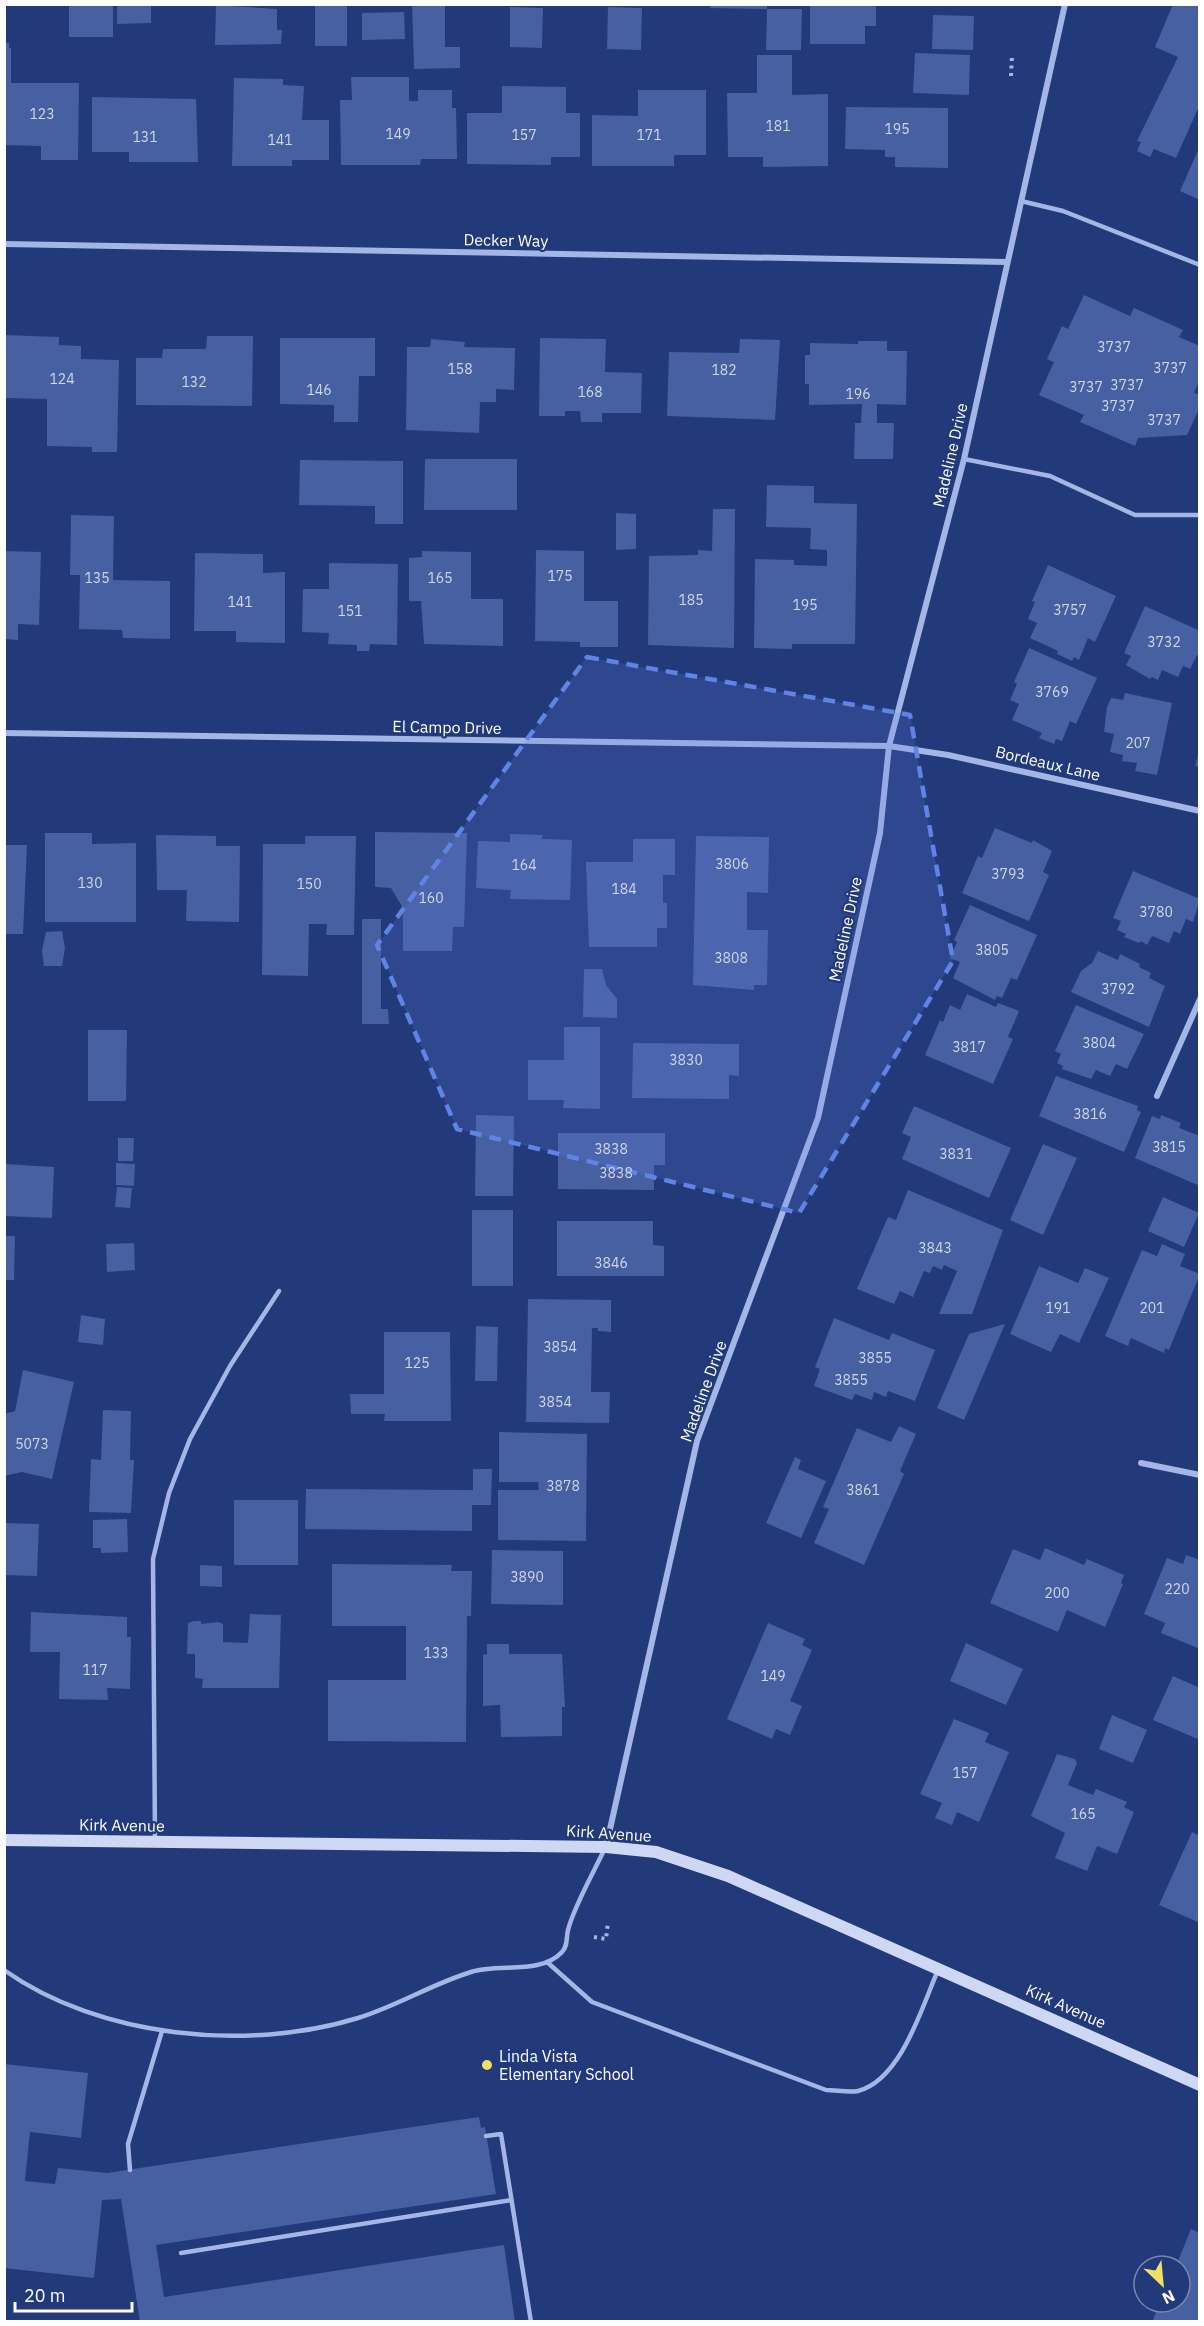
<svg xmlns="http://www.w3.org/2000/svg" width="1204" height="2326" viewBox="0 0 1204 2326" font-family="'IBM Plex Sans',sans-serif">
  <rect width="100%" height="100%" fill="#22397a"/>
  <!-- building -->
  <path fill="#4660a1" d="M69,4H113V37H69Z
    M117,4H151V23L117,24Z
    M710,4H767V9L710,8Z
    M810,4H876V26H865V44H810Z
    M1173,4H1200V104L1176,158L1154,149L1150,157L1137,151L1141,142L1137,141L1178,57L1155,47Z
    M216,5L277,9V30H282L281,44L215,45Z
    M315,5H347V46H315Z
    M412,5L445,6V47H460V68L414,69Z
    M510,7L543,8L542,48L510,47Z
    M608,7L642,8L641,50L607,49Z
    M767,9H802L801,50H766Z
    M404,12L405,39L362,40V13Z
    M933,15L974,16L973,50L932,49Z
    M4,43H9V48H11V83H79L78,160H41V146L4,145Z
    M915,53L970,55L969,95L913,93Z
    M757,55H792V95L828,94V166L763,167V157H728L727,93H757Z
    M351,77H409V101H418V90H452V108H456L457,159H421L420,165H341L340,100H352Z
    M234,78L283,79V85L304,86L302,120H329V160H292V166H232Z
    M502,86L566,87V113H580V157H551V165L467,164V113H502Z
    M638,90H706V155H674V166H592V115L638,116Z
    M92,97L196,99L198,162H129V152H92Z
    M846,107L948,108V168L895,167V157H885V150L845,149Z
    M1200,146V200L1180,191Z
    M1084,295L1130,316L1134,308L1183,330L1179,337L1200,346V379L1194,393L1200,395V407L1187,435L1138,438L1135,446L1080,422L1084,415L1039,395L1054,362L1047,359L1062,326L1068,329Z
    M4,335L59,337V345L81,346V359L119,360L117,452H92V447L47,446V399L4,398Z
    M207,336H253L252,406L136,405V358H162L163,349H206Z
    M280,338H375V376H359L358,422H334V405L280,404Z
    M540,338L606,339L605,372L642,373L641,413H602V422H581L580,411H565V416H539Z
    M431,339L465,342L464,347L515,348L514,390L496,389V402H480L479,433L406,430L407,347H430Z
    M740,339L780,340L775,420L667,416L669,352L739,353Z
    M858,341H887V351H907L906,405L877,404V423H894L893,459H854L855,423H861L862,404L809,405V384H805V355H810V343L858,344Z
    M425,459H517V510H424Z
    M300,460L403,461V524H375V506L299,505Z
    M767,485L814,486V503L857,504L855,644H792V649L754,648L755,559L794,560V565L827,566V550L810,549L811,528L766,527Z
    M713,509H735L734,648L648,645L649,556L698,555V550L712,551Z
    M616,513L636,514V549L616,550Z
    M71,515L114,516L113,580L170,581V639L123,638L122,630L79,629L80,575H70Z
    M536,550L584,551V601H618V647H580V642L535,641Z
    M4,551L41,552L39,625L18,624V640L4,639Z
    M422,551L471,552V599H503V646L424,644L421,601H409V558L422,557Z
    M195,553L263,554V573L285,572V643L236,642V631H194Z
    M329,563L398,564L397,645L370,644L369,651H357V645L328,644L329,633L302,632L303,589H329Z
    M1048,565L1116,596L1095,642L1088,638L1079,660L1074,657L1072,661L1057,654L1058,651L1030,638L1037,623L1028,619L1035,602L1032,601Z
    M1145,606L1200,631V656L1197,655L1190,669L1183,666L1178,677L1162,670L1158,680L1152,677L1150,679L1126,665L1131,656L1124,653Z
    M1029,648L1097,678L1076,724L1070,721L1062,741L1056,739L1054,744L1039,738L1042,733L1012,720L1019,704L1010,700L1017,684L1014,682Z
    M1125,693L1172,703L1157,775L1135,771L1137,763L1122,761L1123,755L1110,752L1114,734L1104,732L1107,707L1111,698L1123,700Z
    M1200,749V767L1195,766Z
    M995,828L1032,843L1033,840L1052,851L1043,872L1049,875L1029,921L962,893L978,856L982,858Z
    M375,832L467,833L464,927H453L452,951H403V908L391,888L375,887Z
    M45,833H92V844L136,843V922H45Z
    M510,834L543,835L542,839L572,840L570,900L510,899L511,890L476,888L478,841L510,842Z
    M156,835L216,836V846H240L239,922L186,921L187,890H157Z
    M305,836H356L354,935H326L327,924H309L308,976L262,975L263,844H305Z
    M696,836L769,837L768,893L747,892V930H768L767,985H754V990L693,985Z
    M633,839H675V875H663V903H667V928H657V947H589L586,862H633Z
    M4,845H27L23,934H4Z
    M1133,871L1200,899L1193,922L1186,919L1180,934L1174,931L1169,943L1152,936L1147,945L1141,941L1139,943L1124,937L1126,934L1117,930L1121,921L1113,918Z
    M970,905L1037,935L1017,980L1011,978L1002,998L997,996L995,1000L953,978L960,962L950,958L957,942L954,940Z
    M362,919H381V1009H388L389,1024H362Z
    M62,931L65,948L62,966H44L42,950L46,932Z
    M1098,951L1118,960L1120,954L1140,964L1139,967L1151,973L1149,978L1165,986L1149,1027L1071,992L1081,971L1092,963Z
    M584,969H602L606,985L617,999V1018L583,1017Z
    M967,994L996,1007L998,1003L1019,1011L1008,1037L1013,1039L993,1084L925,1055L940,1020L943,1022L950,1005L960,1010Z
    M1076,1005L1144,1034L1127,1069L1116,1064L1110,1076L1096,1070L1091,1079L1062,1069L1063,1066L1057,1063L1061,1054L1055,1051Z
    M564,1027H600V1109L563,1108L564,1100H528V1060H564Z
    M88,1030H127L126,1101H88Z
    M633,1043L739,1044V1076L729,1075V1099L632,1098Z
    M1056,1076L1138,1106L1137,1110L1141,1112L1124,1152L1039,1116Z
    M914,1106L1011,1148L989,1198L902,1159L911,1137L902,1133Z
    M476,1115L514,1116L513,1196H475Z
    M1161,1115L1181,1123L1179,1128L1200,1136V1186L1135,1158L1152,1116L1160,1119Z
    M558,1133H665V1165H654V1190L558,1189Z
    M118,1138H134L133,1161H118Z
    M1043,1144L1077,1158L1043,1235L1010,1220Z
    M116,1163L135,1164L134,1186L116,1185Z
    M4,1164L54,1167L52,1218L4,1216Z
    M117,1187L132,1188L130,1208L115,1207Z
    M908,1190L1003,1230L972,1314H939L957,1271L944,1265L942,1270L933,1266L930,1273L924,1271L913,1297L900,1291L894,1304L857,1289L888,1217L896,1220Z
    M1163,1197L1199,1213L1184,1247L1148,1231Z
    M472,1210H513V1286H472Z
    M557,1221H653V1245L664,1246V1276H557Z
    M5,1236H15L14,1280H5Z
    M134,1243L135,1270L107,1272L106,1244Z
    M1162,1244L1185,1254L1180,1266L1200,1274L1169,1350L1165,1348L1164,1353L1131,1338L1128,1346L1105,1336L1142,1250L1157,1256Z
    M1039,1266L1078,1283L1085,1268L1109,1278L1079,1343L1060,1334L1051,1352L1010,1334Z
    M528,1299L611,1300V1332L598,1331V1328H592L591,1392H610L609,1423L526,1422Z
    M81,1315L105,1319L103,1345L78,1342Z
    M834,1318L889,1340L892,1333L935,1350L915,1401L888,1391L886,1397L874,1392L872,1400L855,1394L852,1400L814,1386L820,1369L815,1367Z
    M1005,1324L964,1420L937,1408L969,1334Z
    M476,1326L498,1327L497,1381H475Z
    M384,1332H450L451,1421H384L385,1414H351L350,1394H384Z
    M23,1370L74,1382L52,1479L22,1472L4,1476V1414L15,1411Z
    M103,1410L131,1411L130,1460H134L131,1513L89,1512L91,1459L101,1460Z
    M899,1426L916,1434L900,1471L904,1474L864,1565L814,1543L829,1509L823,1507L857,1428L891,1442Z
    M499,1432L587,1434L586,1541L498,1540V1490H539L538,1482H499Z
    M795,1457L801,1460L798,1469L826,1481L801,1538L766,1523Z
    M473,1469H492L491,1505H472V1531L305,1529L306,1489L473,1490Z
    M234,1500H298V1565H234Z
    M127,1519L128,1552L101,1553V1548H93V1520Z
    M5,1523L39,1524L37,1576L4,1575Z
    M1045,1548L1084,1565L1087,1559L1124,1575L1121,1583L1123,1584L1105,1627L1067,1610L1058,1632L990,1603L1013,1549L1040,1560Z
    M492,1550L563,1551V1605L491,1604Z
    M1186,1555L1200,1560V1649L1161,1633L1165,1623L1144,1614L1167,1558L1183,1564Z
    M332,1564L452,1565L451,1571H472L471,1616H467L466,1742L328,1741V1680H406V1626H332Z
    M200,1565L222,1566V1587L200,1586Z
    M31,1612L127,1617V1637H131L130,1689L107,1688L108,1700L59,1699L60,1652H30Z
    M250,1614L281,1615L279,1688H202L203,1679L195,1678V1654H187L188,1623L194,1621H201V1624L218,1622L223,1624V1642L248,1643Z
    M768,1623L805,1639L802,1645L812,1650L790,1701L802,1706L790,1735L776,1729L772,1739L727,1719Z
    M966,1643L1023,1669L1006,1705L950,1681Z
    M487,1644H509V1654H562L565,1707H562V1736L501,1737L500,1705L483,1706V1655L487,1654Z
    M1173,1676L1200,1688V1740L1153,1720Z
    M1112,1715L1147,1730L1133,1763L1099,1749Z
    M954,1719L989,1733L985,1742L1009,1752L979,1822L957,1812L952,1825L935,1818L942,1803L920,1794Z
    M1057,1754L1075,1759L1077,1763L1068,1785L1093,1795L1096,1789L1127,1802L1124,1807L1134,1812L1117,1854L1097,1846L1087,1871L1055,1858L1065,1833L1031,1816Z
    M1192,1832L1200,1836V1923L1159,1905Z
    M4,2064L88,2073L81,2138L30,2132L25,2181L55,2184L58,2168L107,2173L479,2117L481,2128L485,2127L496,2194L156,2245L164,2297L504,2245L515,2322H140L121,2199L102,2200L94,2278L4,2268Z
    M1191,2229L1200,2233V2322H1152L1160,2302H1180V2266H1176Z"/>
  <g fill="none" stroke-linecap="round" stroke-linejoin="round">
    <!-- path -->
    <path stroke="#a4b6e5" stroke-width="4" stroke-dasharray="3 4.5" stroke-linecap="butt" d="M1011,76L1012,55
      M594,1937L606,1939L608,1922"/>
    <!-- lane -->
    <path stroke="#a4b6e5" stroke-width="4.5" d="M1021,201L1063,211L1200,265
      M964,459L1050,476L1135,515H1200
      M155,1839L153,1559L169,1493L190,1439L230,1366L279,1291
      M547,1962L592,2002L826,2090C836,2090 849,2093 858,2091C901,2080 922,2007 938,1970
      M4,1970C100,2038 247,2052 358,2018C397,2006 432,1984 471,1972C499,1963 541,1975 562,1952C568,1946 566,1938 568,1930C574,1906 594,1872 605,1848
      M486,2136L501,2134L531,2322
      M130,2170L128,2144L162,2031
      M181,2253L511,2200"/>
    <!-- street -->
    <path stroke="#a4b6e5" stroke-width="6" d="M4,244L1007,262
      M4,733L889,746L948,755L1200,811
      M1157,1096L1200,999
      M1141,1463L1200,1475
      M606,1847L697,1441L818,1118L880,833L889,746L964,459L1065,4"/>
    <!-- secondary -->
    <path stroke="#ced8f4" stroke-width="12" d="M4,1840L606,1847L656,1852L728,1876L1200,2085"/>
  </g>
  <!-- marked area -->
  <path fill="#6183e4" fill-opacity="0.2" stroke="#6183e4" stroke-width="4.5" stroke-dasharray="12 8" stroke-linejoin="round" d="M587,657L910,715L953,961L799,1213L457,1129L377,945Z"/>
  <!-- markers -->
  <circle fill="#f1e067" stroke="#22397a" stroke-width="2" cx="487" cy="2065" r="6"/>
  <g text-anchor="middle" stroke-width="4.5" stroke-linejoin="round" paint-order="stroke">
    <!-- number labels -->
    <g font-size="14" fill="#d1d7e8">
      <text x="42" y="119">123</text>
      <text x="778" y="131">181</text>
      <text x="897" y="134">195</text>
      <text x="398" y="139">149</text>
      <text x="524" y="140">157</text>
      <text x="649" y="140">171</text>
      <text x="145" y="142">131</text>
      <text x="280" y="145">141</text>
      <text x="1114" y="352">3737</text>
      <text x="1170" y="373">3737</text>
      <text x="460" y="374">158</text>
      <text x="724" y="375">182</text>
      <text x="62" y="384">124</text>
      <text x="194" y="387">132</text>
      <text x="1127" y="390">3737</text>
      <text x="1086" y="392">3737</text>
      <text x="319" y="395">146</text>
      <text x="590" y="397">168</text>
      <text x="858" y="399">196</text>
      <text x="1118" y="411">3737</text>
      <text x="1164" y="425">3737</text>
      <text x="560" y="581">175</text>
      <text x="97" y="583">135</text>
      <text x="440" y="583">165</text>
      <text x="691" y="605">185</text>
      <text x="240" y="607">141</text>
      <text x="805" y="610">195</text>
      <text x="1070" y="615">3757</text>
      <text x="350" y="616">151</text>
      <text x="1164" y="647">3732</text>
      <text x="1052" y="697">3769</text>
      <text x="1138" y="748">207</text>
      <text x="732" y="869">3806</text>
      <text x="524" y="870">164</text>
      <text x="1008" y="879">3793</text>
      <text x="90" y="888">130</text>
      <text x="309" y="889">150</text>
      <text x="624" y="894">184</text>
      <text x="431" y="903">160</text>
      <text x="1156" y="917">3780</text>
      <text x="992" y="955">3805</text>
      <text x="731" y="963">3808</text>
      <text x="1118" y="994">3792</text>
      <text x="1099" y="1048">3804</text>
      <text x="969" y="1052">3817</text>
      <text x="686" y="1065">3830</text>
      <text x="1090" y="1119">3816</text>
      <text x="1169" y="1152">3815</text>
      <text x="611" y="1154">3838</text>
      <text x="956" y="1159">3831</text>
      <text x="616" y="1178">3838</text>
      <text x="935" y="1253">3843</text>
      <text x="611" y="1268">3846</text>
      <text x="1058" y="1313">191</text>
      <text x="1152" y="1313">201</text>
      <text x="560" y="1352">3854</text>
      <text x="875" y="1363">3855</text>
      <text x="417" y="1368">125</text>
      <text x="851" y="1385">3855</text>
      <text x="555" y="1407">3854</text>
      <text x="32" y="1449">5073</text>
      <text x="563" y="1491">3878</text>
      <text x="863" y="1495">3861</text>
      <text x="527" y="1582">3890</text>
      <text x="1177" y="1594">220</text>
      <text x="1057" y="1598">200</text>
      <text x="436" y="1658">133</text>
      <text x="95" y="1675">117</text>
      <text x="773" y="1681">149</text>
      <text x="965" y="1778">157</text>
      <text x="1083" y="1819">165</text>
    </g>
    <!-- street labels -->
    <g font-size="16" fill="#fff" stroke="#22397a">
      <text transform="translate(506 240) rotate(1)" y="6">Decker Way</text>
      <text transform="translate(950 455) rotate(-77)" y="6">Madeline Drive</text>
      <text transform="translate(447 727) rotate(1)" y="6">El Campo Drive</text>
      <text transform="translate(1048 763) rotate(13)" y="6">Bordeaux Lane</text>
      <text transform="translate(845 929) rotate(-78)" y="6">Madeline Drive</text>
      <text transform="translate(703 1391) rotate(-70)" y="6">Madeline Drive</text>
      <text transform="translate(122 1825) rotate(1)" y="6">Kirk Avenue</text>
      <text transform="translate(609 1833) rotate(4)" y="6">Kirk Avenue</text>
      <text transform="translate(1066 2006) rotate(24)" y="6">Kirk Avenue</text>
    </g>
    <!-- poi labels -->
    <g font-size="16" fill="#fff" stroke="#22397a" text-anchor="start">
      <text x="499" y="2062">Linda Vista<tspan x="499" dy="18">Elementary School</tspan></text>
    </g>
  </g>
  <!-- border -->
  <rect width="1204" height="2326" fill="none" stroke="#ffffff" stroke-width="12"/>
  <!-- north arrow -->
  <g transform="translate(1162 2284) rotate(154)"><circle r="28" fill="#22397a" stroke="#7a88af" stroke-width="1.5"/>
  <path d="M0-4.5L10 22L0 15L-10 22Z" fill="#f1e067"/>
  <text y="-9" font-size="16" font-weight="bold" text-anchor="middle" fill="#ffffff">N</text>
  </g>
  <!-- scale -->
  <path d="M15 2302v9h117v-9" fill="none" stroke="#ffffff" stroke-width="3"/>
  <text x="24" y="2302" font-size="18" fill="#ffffff" stroke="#22397a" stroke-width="4.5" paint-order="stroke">20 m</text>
</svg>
